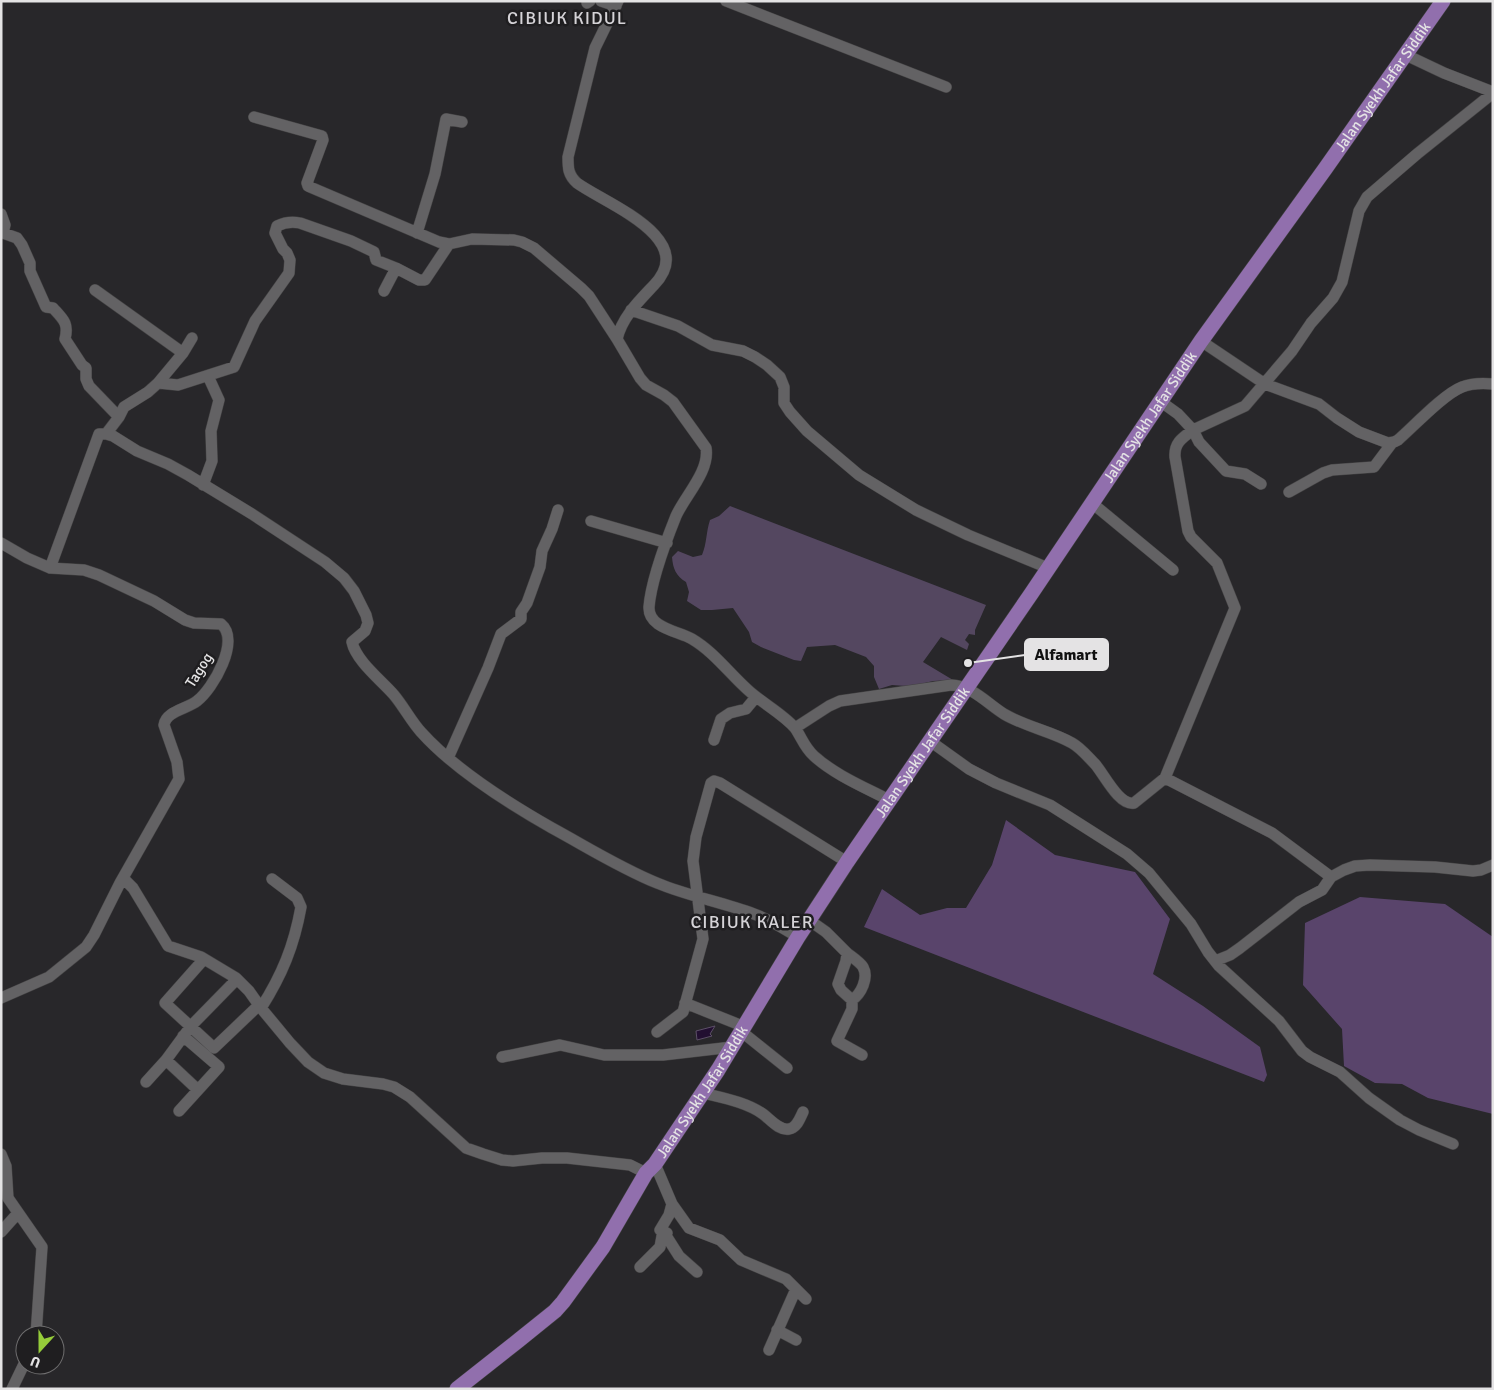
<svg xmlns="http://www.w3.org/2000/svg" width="1494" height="1390" viewBox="0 0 1494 1390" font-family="Signika,sans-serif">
  <rect width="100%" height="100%" fill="#28272a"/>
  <!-- green -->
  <path fill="#544760" d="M730,506L986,605L975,630V635L969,634L965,640L969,644L967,650L941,637L923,662L953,680L933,681L921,684L906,686L892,685L879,689L874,677V666L866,657L835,645L807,647L801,661L794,660L761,647L752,642L749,632L733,608L712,610H701L687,601L689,592L686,582C676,576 673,569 672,557L678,551L693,557L702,555C707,543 706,532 710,520L719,516Z"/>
  <!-- forest -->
  <path fill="#59446b" d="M1006,820L1055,855L1135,872L1170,919L1153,974L1203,1006L1260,1047L1267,1075L1264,1082L864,927L882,889L920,915L947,908H966L992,865Z
    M1360,897L1445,904L1493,937V1114L1428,1098L1402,1084L1375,1083L1344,1066L1342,1029L1303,985L1305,923Z"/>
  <!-- water -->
  <path fill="#220f31" stroke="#5c4f67" d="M715,1026L710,1034L712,1036L697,1040L696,1031Z"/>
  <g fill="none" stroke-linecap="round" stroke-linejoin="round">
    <!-- minor casing -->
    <g stroke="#444344" stroke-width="12">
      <path id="minor" d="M601,1L616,6
        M726,1L946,87
        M587,3L590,1
        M1406,55L1444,73L1493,92
        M254,117L322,136L323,140L307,183L308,186L310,187L439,242L449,244L472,239L514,240L522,242L534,248L581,288L589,296L617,339L640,378L646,385L664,395L673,402L706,448C710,471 685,496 676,516C666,541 651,581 649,607C648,628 678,631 692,639C714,652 729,673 748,690C762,703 783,714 795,728C802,738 804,747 814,756C835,775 864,787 889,800
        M1,214L5,225L3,233L17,238L22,245L30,263V271L46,307L53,308C63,319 69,323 65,339L82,365L86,368V379L89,386L116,414L118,418
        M417,233L435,174L446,119L462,122
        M95,290L183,353
        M384,291L396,268L419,280H425L449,244
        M631,310L678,326L712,345L743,351L755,357L767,365L780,377L784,387V403L790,412L807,431L859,475L916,510L968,535L1048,568
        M617,339C622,317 639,301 654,285C699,238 606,204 577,183C568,175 568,168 568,157L595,48L618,1
        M1201,341L1265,384L1319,404L1337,418L1359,432L1388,443L1394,442L1398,440C1414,426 1444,394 1462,387C1472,383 1482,383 1493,384
        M158,383L178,385L234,367L255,321L289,273L290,260L287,253L283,249L275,233L277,226C285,222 291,221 300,223L351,241L374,252L376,260L396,268
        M1160,401L1178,414L1193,430L1245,406L1292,351L1311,323L1333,298L1342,282L1359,211L1367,197L1417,154L1493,93
        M106,434L113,436L137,451L168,464L188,475L252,514L325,562L344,578L354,591L366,615L368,623L365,631L352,642C356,661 382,681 394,695C404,707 411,721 421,732C455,770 508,803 552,828C587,847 620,868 657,883C688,896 722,902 754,914C769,919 784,929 798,937
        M203,485L212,461L211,431L219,400L208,376
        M1289,492L1323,473L1332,470L1374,467L1392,443
        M1092,503L1173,570
        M591,521L667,543
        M1,543L27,558L50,568L84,570L99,575L154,601L185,620L194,623L221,624C241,640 213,689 197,701C187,709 166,711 164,725L177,762L179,779L120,883L94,935L86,947L49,977L1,998
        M50,568L99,434H106L119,417L124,407L148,392L158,383L183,353L192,338
        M795,728L829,706L840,701L951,685C971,685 988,704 1004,714C1026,727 1051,731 1072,743C1081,748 1088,757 1095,764C1104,774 1119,806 1134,803L1165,778L1272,833L1331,877L1322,890L1299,902L1240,948L1230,955L1215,961
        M714,740L721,719L730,713L746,709L756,697
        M930,741L969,769L996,783L1050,805L1127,854L1149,873L1191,924L1208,952L1219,966L1279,1021L1302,1051L1310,1057L1340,1072L1369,1098L1400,1120L1419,1130L1453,1144
        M448,758L488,668L501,634L521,619V612L527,603L540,567L542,551L552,529L558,510
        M1165,778L1235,608L1217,563L1191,537L1188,531L1175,457C1174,443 1182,438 1193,430L1199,442L1226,471L1245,474L1261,484
        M1331,877L1344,870L1355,866L1370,865L1435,867L1473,871L1481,870L1493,865
        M123,878L133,888L168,946L201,957L236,978L249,991L261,1008L290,1043L308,1062L324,1073L343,1079L383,1084L394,1087L410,1097L466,1148L483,1154L502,1160L513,1161L542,1158H567L630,1165L646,1173
        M809,920L826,932L847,953L846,961L838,984L841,990L852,1000V1009L837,1041L862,1055
        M847,953C852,957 860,962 863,967C869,978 861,994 852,1000
        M204,959L165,1003L214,1048L259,1005
        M685,1003L745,1027
        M261,1008C282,975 294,946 301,907L297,898L272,879
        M657,1032L683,1012L703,939L693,861L696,837L711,783L714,781L720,783L847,862
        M742,1032L787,1068
        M502,1057L560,1045L604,1055H663L732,1047
        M166,1060L198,1090
        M146,1082L166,1060L191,1026L237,979
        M703,1093C723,1098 746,1102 763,1114C770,1119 779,1131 789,1129C797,1128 800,1118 803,1112
        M179,1111L219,1067L183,1036
        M1,1154L6,1166L8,1198L42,1247L36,1335
        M672,1204L689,1228L720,1240L741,1260L786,1279L806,1299
        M1,1232L18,1213
        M665,1234L679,1256L697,1272
        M640,1267L660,1247L662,1236L667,1233L660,1230L669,1215L672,1204L655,1164
        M777,1330L796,1340
        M769,1350L796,1289
        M12,1389L25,1362"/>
    </g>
    <!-- major casing -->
    <g stroke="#444344" stroke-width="16">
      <g id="major">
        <path id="s1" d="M457,1389L519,1340L555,1311L563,1302L603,1247L646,1173L655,1164L718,1070L798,937L847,862L1031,594L1201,341L1325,169L1443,1"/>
      </g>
    </g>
    <!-- minor -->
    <use href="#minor" stroke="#636264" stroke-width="11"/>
    <!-- major -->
    <use href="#major" stroke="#916fad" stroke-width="15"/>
  </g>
  <g text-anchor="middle" stroke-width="5" stroke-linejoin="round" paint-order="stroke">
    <!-- street labels -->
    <g font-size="15" fill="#e4e3e4" stroke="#1f1e20">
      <text dy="5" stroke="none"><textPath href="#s1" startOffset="1604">Jalan Syekh Jafar Siddik</textPath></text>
      <text dy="5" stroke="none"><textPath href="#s1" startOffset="1200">Jalan Syekh Jafar Siddik</textPath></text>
      <text transform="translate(199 670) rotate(-58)" y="5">Tagog</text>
      <text dy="5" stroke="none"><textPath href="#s1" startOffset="795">Jalan Syekh Jafar Siddik</textPath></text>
      <text dy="5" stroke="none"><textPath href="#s1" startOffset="390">Jalan Syekh Jafar Siddik</textPath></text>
    </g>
    <!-- quarter labels -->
    <g font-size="18" letter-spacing="1" fill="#d5d3d7" stroke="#1f1e20">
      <text x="567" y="24">CIBIUK KIDUL</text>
      <text x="752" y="928">CIBIUK KALER</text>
    </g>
  </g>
  <!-- callouts -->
  <path fill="none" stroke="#e4e3e4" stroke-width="2" d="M968 663L1025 655"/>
  <circle fill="#e4e3e4" stroke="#1f1e20" stroke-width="2" cx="968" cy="663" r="5"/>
  <rect fill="#e4e3e4" stroke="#e4e3e4" stroke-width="2" x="1025" y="639" width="83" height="31" rx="5"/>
  <g font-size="16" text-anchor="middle" font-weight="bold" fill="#111">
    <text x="1066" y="660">Alfamart</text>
  </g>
  <!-- border -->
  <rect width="1494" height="1390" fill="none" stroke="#e4e3e4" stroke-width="5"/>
  <!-- north arrow -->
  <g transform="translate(40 1350) rotate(201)"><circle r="24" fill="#1f1e20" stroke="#6e6d6e"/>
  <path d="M0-4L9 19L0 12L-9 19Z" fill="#95cc3a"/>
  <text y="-8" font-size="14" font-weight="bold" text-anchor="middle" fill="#e4e3e4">U</text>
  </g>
</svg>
